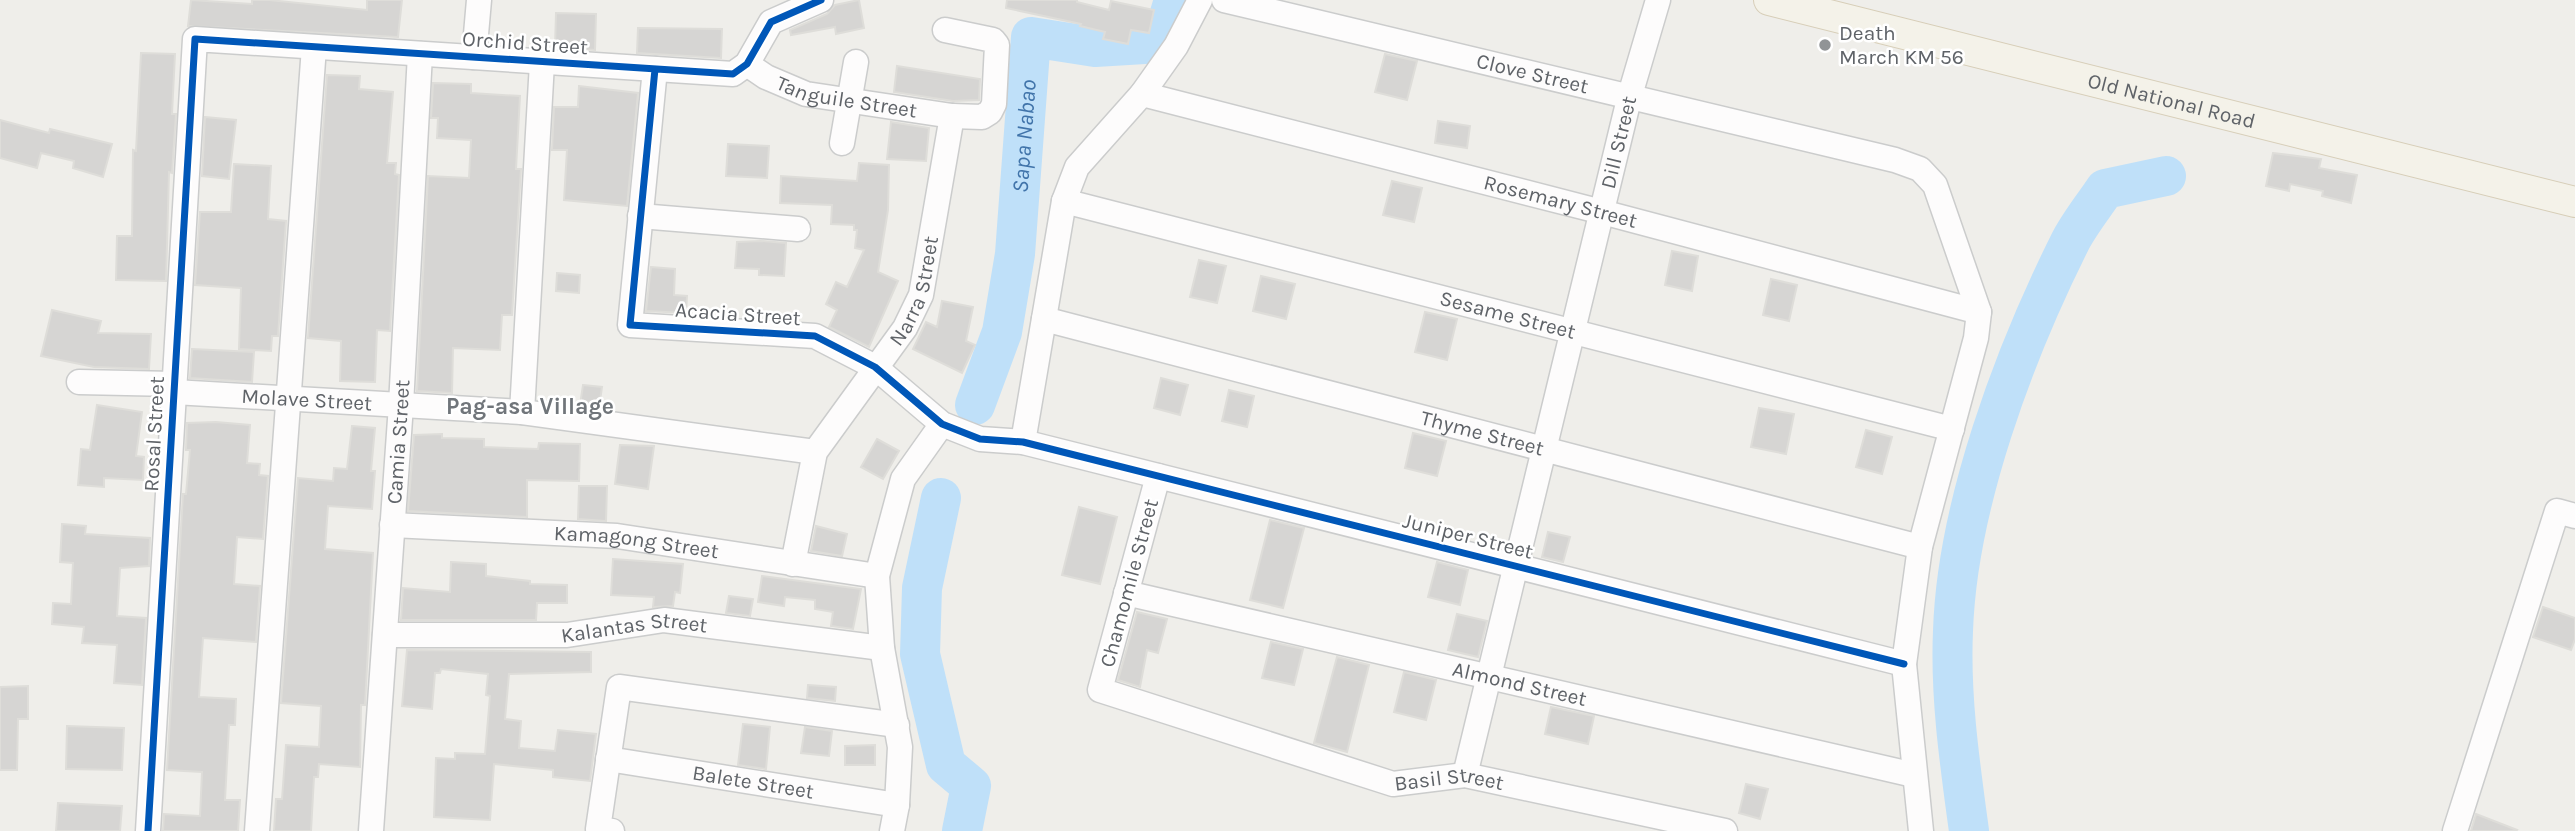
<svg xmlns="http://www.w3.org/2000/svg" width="2575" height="831" viewBox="0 0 2575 831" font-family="Karla,sans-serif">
  <rect width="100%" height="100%" fill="#efeeea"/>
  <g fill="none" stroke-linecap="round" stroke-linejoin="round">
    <!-- river -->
    <g stroke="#bfe0f9" stroke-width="40">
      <path id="s1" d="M975,405L1002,332L1015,254L1031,37L1095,47L1161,43L1174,0"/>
      <path d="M941,498L922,588L920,654L946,765L971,786L962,831"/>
      <path d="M1969,831C1960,765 1950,697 1953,631C1957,506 2014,354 2070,242C2079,224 2093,207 2105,189L2166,176"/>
    </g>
  </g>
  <!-- building -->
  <path fill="#d6d5d3" stroke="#deddd9" stroke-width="2" d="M191,0L252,4V0H269L367,10V0H402L398,37L188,26Z
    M859,0L864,28L836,34L835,27L791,35L790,30L827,14L835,5Z
    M1007,0H1077V2L1109,10L1111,1L1154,10L1149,33L1131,30L1128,44L1103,39L1105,32L1080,26L1081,24L1006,8Z
    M556,13L596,14L595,50L555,47Z
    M638,28L722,29L721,58L637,53Z
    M141,53L175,54L172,114H176L172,173L169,172L166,281L116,280L117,236H132L133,150L136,151Z
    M1385,54L1417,61L1407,100L1375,92Z
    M897,66L980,79L979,100L953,101L894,92Z
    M327,75L360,76L359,89L393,92L387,163H396L395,174L399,175L390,331L377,330L375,382L340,381L341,341L308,338Z
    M433,83L471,84V93L520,96L516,169H521L512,315H502L500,350L453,348L452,393L417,391L428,176L469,178L471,140L437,138L438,118H431Z
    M579,86L638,93L627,206L564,200L567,150H552L554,107H578Z
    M205,117L236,120L229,179L202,176Z
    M0,120L49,133L50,129L112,144L103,177L73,168L74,161L41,153L37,168L0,158Z
    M1438,121L1470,126L1467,148L1435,143Z
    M891,122L929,128L926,161L887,159Z
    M728,144L769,146L767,178L726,176Z
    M2273,153L2321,159L2319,168L2357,175L2351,203L2322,196L2323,191L2290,184L2289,191L2266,186Z
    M859,163L889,165L888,210L878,272L898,281L869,347L829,327L837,310L826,304L836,282L847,287L864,250L855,248L857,230H854V225L831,224L832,205L780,203L781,176L857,181Z
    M234,164L271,166L268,219L286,221L278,336H272L271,351L239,349L241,288L195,285L200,212H231Z
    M1392,181L1422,188L1414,222L1383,215Z
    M761,241L786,243L784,276L759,275V269L735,268L737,242Z
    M1672,251L1698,256L1692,291L1665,285Z
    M1199,260L1226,266L1217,303L1190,297Z
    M651,267L675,269L674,295L687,296L686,313L646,311Z
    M557,273L580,275L579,293L556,291Z
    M1261,276L1295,284L1286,319L1253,311Z
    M1771,279L1797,285L1789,321L1763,315Z
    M942,301L973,307L966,341L975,345L962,373L913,349L926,322L937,327Z
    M52,310L101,321L98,333L151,334L149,369L94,367L41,356Z
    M1425,312L1457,319L1447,360L1415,352Z
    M192,349L254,352L252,382L190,378Z
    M1161,378L1188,385L1180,415L1154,408Z
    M583,385L602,387L599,408L580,405Z
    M1229,390L1254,396L1247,427L1222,421Z
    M97,405L142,412L136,456L144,457L143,480L104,478V487L78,485L81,449L90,450Z
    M1759,408L1794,414L1786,454L1751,447Z
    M216,422L250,425L247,463L260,464L259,475L268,476L263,539L237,537L234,584L260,586L256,642L203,638L199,697L236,699L235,725H229L225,800H240L238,831H163L164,814L200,816L202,772L167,770L183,494H186L190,450H186L187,423Z
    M352,426L375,428L371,471H375L372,509L328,506L325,549L373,553L365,705H361L360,767L319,764L318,777H314L311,831H274L276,799H282L286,745L319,747L321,706L281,703L298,478L333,481L334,468L347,469Z
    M1866,430L1892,437L1882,474L1856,467Z
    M1413,433L1446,441L1437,476L1405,468Z
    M442,434V438L484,439V447L538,449L539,443L580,444L579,481L527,480V517L408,511L414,435Z
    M877,439L899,451L883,479L861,467Z
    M620,445L654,446L648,489L615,484Z
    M579,486H607L606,521L578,519Z
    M1079,507L1117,517L1100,584L1062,575Z
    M1270,520L1304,528L1283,608L1250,600Z
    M62,524L86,526L85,534L150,538L149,566L120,568L117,616L146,618L142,685L114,683L117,645L82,643L84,627L52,624L53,603L71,604L73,563L60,562Z
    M816,526L847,534L842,556L811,551Z
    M1548,532L1570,537L1563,562L1542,557Z
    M613,559L683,564L680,593L675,592L673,606L653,607L654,597L611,595Z
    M451,562L486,564V576L530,581V584L567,585V603H537L536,620H401L403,588L450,592Z
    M1437,562L1468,570L1460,605L1428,597Z
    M762,576L861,589L853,629L831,626L833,612L815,609V600L785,597L784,606L758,602Z
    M729,596L753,599L750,616L726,613Z
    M2543,607L2575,618V639L2571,650L2533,637Z
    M1137,612L1167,619L1158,653L1147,650L1140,687L1118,680Z
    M1457,614L1487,621L1478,657L1448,650Z
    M1271,642L1303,649L1294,685L1262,678Z
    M407,650L591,652V672L509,674L505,719L521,721L519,748L555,751L558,730L596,734L590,781L553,777V770L494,764L490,820L434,817L436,758L455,759V753L485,754L490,696L486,695L488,674L441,669L440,673H435L432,709L402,706Z
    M1337,657L1369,665L1347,752L1314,743Z
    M1404,672L1436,680L1426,720L1394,712Z
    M808,685L836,687L835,701L807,698Z
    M28,686V719H18L17,770H0V687Z
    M1551,707L1594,716L1588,744L1545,734Z
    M743,724L770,727L766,769L738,765Z
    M67,726L124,728L122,770L66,769Z
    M805,727L832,731L829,756L801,753Z
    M875,745V765H845V746Z
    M1746,784L1768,789L1760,819L1739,813Z
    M58,803L122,806L120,831H56Z
    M2476,814L2517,830L2516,831H2471Z"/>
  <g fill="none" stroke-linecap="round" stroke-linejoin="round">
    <!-- minor casing -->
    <g stroke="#cbcccc" stroke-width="27">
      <g id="minor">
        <path id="s2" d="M1224,0L1895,160L1920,169L1935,185L1979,312L1976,338L1920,547L1904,664L1921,831"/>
        <path d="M474,57L479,0"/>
        <path id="s3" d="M747,64L766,77L806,94L952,116L982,117L990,112L994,104L997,45L993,40L945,30"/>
        <path d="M655,69L630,325L815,336L875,367L942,424L980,439L1023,442L1904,664"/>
        <path id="s4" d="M1142,94L1602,212L1979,312"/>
        <path d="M842,143L856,62"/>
        <path id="s5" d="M1064,201L1952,429"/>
        <path d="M640,216L798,229"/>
        <path id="s6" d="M1044,319L1920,547"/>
        <path d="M79,382L174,384"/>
        <path id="s7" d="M174,392L522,412L815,452"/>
        <path d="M522,412L542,63"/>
        <path d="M1023,442L1064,201L1077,167L1142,94L1176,46L1200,0"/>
        <path id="s8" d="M1158,476L1100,690L1393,784L1465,775L1725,831"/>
        <path id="s9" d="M392,525L617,536L877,576"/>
        <path id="s10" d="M793,564L815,452L905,328L921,295L952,116"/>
        <path id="s11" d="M1126,593L1914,775"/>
        <path id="s12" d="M385,635H567L664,620L882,648"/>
        <path id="s13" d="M608,759L897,805"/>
        <path id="s14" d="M1465,775L1630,95L1658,0"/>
        <path d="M148,831L195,39L733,74L747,64L771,22L821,0"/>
        <path d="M257,831L314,47"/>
        <path id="s15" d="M371,831L401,405L420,54"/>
        <path d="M612,831L598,829L619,687L897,725"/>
        <path d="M892,831L897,805L900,747L882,648L877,576L903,479L942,424"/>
        <path d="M2455,831L2557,511L2575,516"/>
      </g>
    </g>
    <!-- major casing -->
    <g stroke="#d7ceb8" stroke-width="32">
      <g id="major">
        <path id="s16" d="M1769,0L2575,202"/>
      </g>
    </g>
    <!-- minor -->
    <use href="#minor" stroke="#fdfcfc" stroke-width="24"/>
    <!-- major -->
    <use href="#major" stroke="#f4f2e9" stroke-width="30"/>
    <!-- cycleway casing -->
    <g stroke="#fff" stroke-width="11">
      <path id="cycleway" d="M655,69L630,325L815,336L875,367L942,424L980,439L1023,442L1904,664
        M148,831L195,39L733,74L747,64L771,22L821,0"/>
    </g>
    <!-- cycleway -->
    <use href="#cycleway" stroke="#0057b8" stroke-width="7"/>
  </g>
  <!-- markers -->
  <circle fill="#919496" stroke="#fff" stroke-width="2.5" cx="1825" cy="45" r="7"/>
  <g text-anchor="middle" stroke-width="5" stroke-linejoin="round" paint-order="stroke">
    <!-- poi labels -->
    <g font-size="21" fill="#5f6368" stroke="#fff" text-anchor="start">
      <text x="1839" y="40">Death<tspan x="1839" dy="24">March KM 56</tspan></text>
    </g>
    <!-- street labels -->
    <g font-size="21" fill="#5f6368" stroke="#fff">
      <text transform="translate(525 43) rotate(4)" y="7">Orchid Street</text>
      <text dy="7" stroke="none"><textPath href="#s2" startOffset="317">Clove Street</textPath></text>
      <text dy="7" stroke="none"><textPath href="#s3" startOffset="107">Tanguile Street</textPath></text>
      <text dy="7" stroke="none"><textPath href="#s16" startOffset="415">Old National Road</textPath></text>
      <text dy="7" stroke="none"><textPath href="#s14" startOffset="651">Dill Street</textPath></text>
      <text dy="7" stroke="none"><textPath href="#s4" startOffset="432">Rosemary Street</textPath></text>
      <text dy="7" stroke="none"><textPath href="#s10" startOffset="306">Narra Street</textPath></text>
      <text transform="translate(738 314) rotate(4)" y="7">Acacia Street</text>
      <text dy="7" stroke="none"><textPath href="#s5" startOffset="458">Sesame Street</textPath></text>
      <text dy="7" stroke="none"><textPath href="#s7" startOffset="133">Molave Street</textPath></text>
      <text dy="7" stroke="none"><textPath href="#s6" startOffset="453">Thyme Street</textPath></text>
      <text transform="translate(154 434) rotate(-87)" y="7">Rosal Street</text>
      <text dy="7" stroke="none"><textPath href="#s15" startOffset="390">Camia Street</textPath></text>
      <text transform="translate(1468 536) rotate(14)" y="7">Juniper Street</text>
      <text dy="7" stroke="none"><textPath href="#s9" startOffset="245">Kamagong Street</textPath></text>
      <text transform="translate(1129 583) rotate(-75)" y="7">Chamomile Street</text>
      <text dy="7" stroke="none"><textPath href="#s12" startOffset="250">Kalantas Street</textPath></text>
      <text dy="7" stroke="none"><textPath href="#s11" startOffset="404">Almond Street</textPath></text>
      <text dy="7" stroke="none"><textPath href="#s13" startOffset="147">Balete Street</textPath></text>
      <text dy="7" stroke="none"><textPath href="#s8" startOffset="586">Basil Street</textPath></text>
    </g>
    <!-- water labels -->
    <g font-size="23" font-style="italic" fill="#4174aa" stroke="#fff">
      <text dy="8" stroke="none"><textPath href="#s1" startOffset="275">Sapa Nabao</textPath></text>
    </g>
    <!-- neighbourhood labels -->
    <g font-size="23" font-weight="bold" fill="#70757a" stroke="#fff">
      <text x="530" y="414">Pag-asa Village</text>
    </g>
  </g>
</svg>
